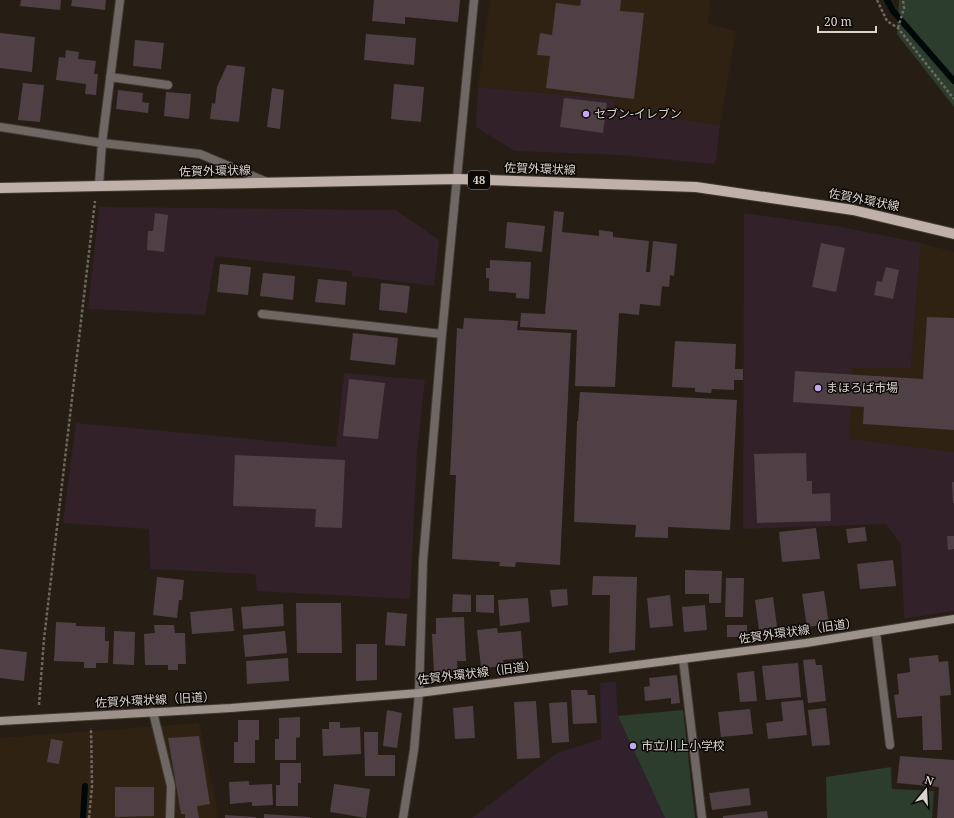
<svg xmlns="http://www.w3.org/2000/svg" width="954" height="818" viewBox="0 0 954 818" font-family="'Noto Serif','Noto Sans JP',serif">
  <rect width="100%" height="100%" fill="#261e14"/>
  <!-- commercial -->
  <path fill="#322129" d="M478,87L614,99L615,110L720,125L716,160L714,164L620,155L515,151L476,127Z
    M99,207L396,210L439,240L434,286L352,276L351,271L215,256L205,315L88,309Z
    M744,213L841,227L921,243L911,368L849,438L954,452V611L904,619L901,544L886,524L743,529Z
    M344,373L425,380L417,454L410,599L257,591L255,574L150,569L149,529L63,523L76,423L336,447Z"/>
  <!-- built -->
  <path fill="#302213" d="M490,0H710L708,24L736,31L720,125L615,110L614,99L478,87Z
    M921,243L954,252V452L849,439L852,368H911Z
    M199,723L217,807V818H0V738Z"/>
  <!-- education -->
  <path fill="#30212c" d="M616,681L618,716L683,710L695,818H472L557,753L601,739L600,683Z"/>
  <!-- green -->
  <path fill="#2c3c2d" d="M899,0H954V107L897,34Z
    M683,710L695,818H665L618,716Z
    M891,767L892,789L934,791L932,818H827L826,777Z"/>
  <g fill="none" stroke-linecap="round" stroke-linejoin="round">
    <!-- stream -->
    <path stroke="#00090a" stroke-width="6" d="M887,0L893,11L954,81
      M83,818L85,786"/>
  </g>
  <!-- building -->
  <path fill="#4f4045" d="M21,0H61L60,10L20,6Z
    M72,0H106L105,10L71,6Z
    M374,0H460L458,22L405,17V24L372,21Z
    M581,0H621L620,11L644,13L634,99L546,88L550,56L537,55L540,33L552,35L556,3L580,6Z
    M0,33L35,37L32,72L0,68Z
    M366,34L416,38L414,65L364,60Z
    M135,40L164,43L161,69L133,66Z
    M66,50L79,52L78,59L96,61L94,74H98L96,95L85,94L86,84L56,80L59,57L65,58Z
    M227,65L245,67L239,122L210,119L212,103L215,104L217,87Z
    M23,83L44,85L40,122L18,120Z
    M394,84L424,87L421,122L391,119Z
    M272,88L284,90L280,129L267,127Z
    M118,90L143,93L142,102L149,103L148,113L116,109Z
    M166,92L191,94L189,119L164,116Z
    M564,98L607,103L603,133L560,127Z
    M554,211L564,212L562,232L599,236V230L613,232V237L649,241L646,272H650L653,241L677,244L674,276L670,275L669,287L662,286L660,306L640,304L639,315L619,313L615,387L575,386L577,330L520,327L521,313L545,314Z
    M155,213L168,215L164,252L147,250L148,231H153Z
    M507,222L545,226L542,252L505,248Z
    M821,243L845,248L836,292L812,287Z
    M490,260L531,262L529,299L516,298V293L489,291V278H486V268H490Z
    M220,264L251,267L248,295L217,292Z
    M886,267L899,270L893,299L874,295L877,281L882,282Z
    M263,273L295,276L293,300L260,296Z
    M318,279L347,282L345,305L315,302Z
    M381,283L410,286L407,313L379,310Z
    M927,317L954,318V430L863,424L864,407L793,402L795,371L923,379Z
    M464,318L518,321L517,330L571,333L560,565L516,562L515,567L499,566L500,562L452,559L456,475H450L457,328L463,329Z
    M353,333L398,338L395,365L350,360Z
    M675,341L736,344L735,369H743V380H734V390L712,389L711,393L695,392V388L672,387Z
    M349,379L385,383L378,439L343,436Z
    M580,392L737,400L730,530L668,527V538L635,537L636,525L574,522L577,421H578Z
    M806,453L807,481H812V494L830,493L831,521L757,523L754,454Z
    M235,455L345,460L342,528L315,527L316,509L233,506Z
    M952,482H954V503H953Z
    M865,527L867,541L848,543L846,529Z
    M816,528L820,559L782,562L779,532Z
    M947,536H954V549L948,550Z
    M893,560L896,586L860,589L857,564Z
    M685,570L722,571L721,603H709V594H685Z
    M593,576L637,577L635,650L609,653L610,595H592Z
    M157,577L184,580L182,600H179L177,618L153,615Z
    M726,578H744L743,617H725Z
    M567,589L568,605L552,607L550,590Z
    M824,591L829,624L807,627L802,594Z
    M453,594L471,595V612H452Z
    M476,595H494V613L476,612Z
    M670,595L673,626L650,628L647,598Z
    M773,597L777,627L759,630L755,600Z
    M528,598L530,622L500,626L498,600Z
    M296,603H341L342,653H297Z
    M283,604L284,626L243,629L241,607Z
    M705,605L707,630L684,632L682,607Z
    M232,608L234,631L192,634L190,612Z
    M387,612L407,614L405,646L385,645Z
    M464,617L466,661H457L458,672L434,673L432,634H436V618Z
    M56,622L76,623V626L105,627V641H109L108,663H96V668H84V662L54,661Z
    M154,625H174L175,633H185L186,664H178V670H168V665H145L144,634L155,633Z
    M727,625H747V637H727Z
    M497,628L498,633L521,631L523,658L503,660L504,666L481,668L477,630Z
    M114,631L135,632L134,665L113,664Z
    M285,631L287,653L245,657L243,635Z
    M356,644H377V680L356,681Z
    M0,649L27,652L24,681L0,678Z
    M938,655L939,662L948,661L951,695L940,696L942,750H923L922,716L897,718L894,695L899,694L897,674L910,672L909,658Z
    M288,658L289,681L247,684L246,661Z
    M815,659L816,665H822L826,701L808,703L803,660Z
    M798,663L801,697L766,700L762,666Z
    M754,671L757,701L740,702L737,673Z
    M677,675L680,703L671,704V698L645,701L644,687L650,686L649,678Z
    M571,690H587L588,695H595L597,723L573,724Z
    M803,700L807,735L768,739L766,723L783,721L781,702Z
    M536,701L540,758L517,759L514,702Z
    M567,702L569,742L552,743L549,703Z
    M473,706L475,738L455,739L453,708Z
    M826,708L830,745L812,746L808,710Z
    M750,709L753,734L721,737L718,712Z
    M387,710L402,713L397,748L383,746Z
    M300,717V737L296,738V760H275V739H279V718Z
    M238,720H259V740H255V763H234V742H238Z
    M329,722H340V728L360,727L361,754L323,756L322,729H329Z
    M364,732H378V755H395V776H365Z
    M199,736L210,804L197,806L199,818H185V814H181L168,738Z
    M51,739L63,741L59,764L47,762Z
    M900,756L954,760V818H937L939,787L897,783Z
    M280,763H301V783H298V806H276V785H280Z
    M249,781V785L272,784L273,805L252,806V802L230,804L229,782Z
    M334,784L370,789L366,818L330,812Z
    M115,787H154V816L115,817Z
    M749,788L751,805L712,810L709,793Z
    M767,811L768,818H723V816Z
    M264,814L310,817V818H264Z
    M225,815L256,817V818H225Z"/>
  <g fill="none" stroke-linecap="round" stroke-linejoin="round">
    <!-- lane casing -->
    <g stroke="#433b32" stroke-width="10">
      <path id="lane" d="M876,632L890,745
        M153,712L171,786L170,818"/>
    </g>
    <!-- street casing -->
    <g stroke="#433b32" stroke-width="10">
      <path id="street" d="M110,77L168,85
        M0,127L102,143L120,0
        M99,185L102,143L200,154L267,182
        M262,314L442,334
        M683,659L702,818
        M403,818L414,750L419,693L423,561L442,334L474,0"/>
    </g>
    <!-- secondary casing -->
    <g stroke="#433b32" stroke-width="10">
      <path id="secondary" d="M0,721L231,708L419,693L806,643L954,619"/>
    </g>
    <!-- primary casing -->
    <g stroke="#433b32" stroke-width="12">
      <path id="primary" d="M0,188L457,179L696,187L853,210L954,234"/>
    </g>
    <!-- path -->
    <path stroke="#6f6860" stroke-width="2.5" stroke-dasharray="3 2" stroke-linecap="butt" d="M877,0L887,21L898,28L954,99
      M898,28L904,8L903,0
      M39,705L44,639L95,201
      M89,818L92,786L91,728"/>
    <!-- lane -->
    <use href="#lane" stroke="#6e6764" stroke-width="8"/>
    <!-- street -->
    <use href="#street" stroke="#6e6764" stroke-width="8"/>
    <!-- secondary -->
    <use href="#secondary" stroke="#9c918b" stroke-width="8"/>
    <!-- primary -->
    <use href="#primary" stroke="#bfb1aa" stroke-width="10"/>
  </g>
  <!-- markers -->
  <g fill="#c5a7f1" stroke="#0c0805" stroke-width="1.5">
    <circle cx="586" cy="114" r="4"/>
    <circle cx="818" cy="388" r="4"/>
    <circle cx="633" cy="746" r="4"/>
  </g>
  <g text-anchor="middle" stroke-width="3" stroke-linejoin="round" paint-order="stroke">
    <!-- shield labels -->
    <rect fill="#0c0805" stroke="#9c9792" stroke-width="1" x="468" y="171" width="22" height="18" rx="3"/>
    <g font-size="11" font-weight="bold" fill="#dad4ce">
      <text x="479" y="184">48</text>
    </g>
    <!-- poi labels -->
    <g font-size="12" fill="#dad4ce" stroke="#0c0805" text-anchor="start">
      <text x="594" y="118">セブン-イレブン</text>
      <text x="826" y="392">まほろば市場</text>
      <text x="641" y="750">市立川上小学校</text>
    </g>
    <!-- street labels -->
    <g font-size="12" fill="#dad4ce" stroke="#0c0805">
      <text transform="translate(540 169) rotate(2)" y="4">佐賀外環状線</text>
      <text transform="translate(215 171) rotate(-1)" y="4">佐賀外環状線</text>
      <text transform="translate(864 200) rotate(11)" y="4">佐賀外環状線</text>
      <text transform="translate(798 631) rotate(-8)" y="4">佐賀外環状線（旧道）</text>
      <text transform="translate(477 673) rotate(-7)" y="4">佐賀外環状線（旧道）</text>
      <text transform="translate(155 700) rotate(-3)" y="4">佐賀外環状線（旧道）</text>
    </g>
  </g>
  <!-- north arrow -->
  <g transform="translate(926 790) rotate(18)" stroke="#0c0805" stroke-width="3" paint-order="stroke">
  <path d="M0-3L7 15L0 10L-7 15Z" fill="#dad4ce"/>
  <text y="-6" font-size="11" font-weight="bold" text-anchor="middle" fill="#dad4ce">N</text>
  </g>
  <!-- scale -->
  <path d="M818 26v6h58v-6" fill="none" stroke="#dad4ce" stroke-width="2"/>
  <text x="824" y="26" font-size="12" fill="#dad4ce" stroke="#0c0805" stroke-width="3" paint-order="stroke">20 m</text>
</svg>
